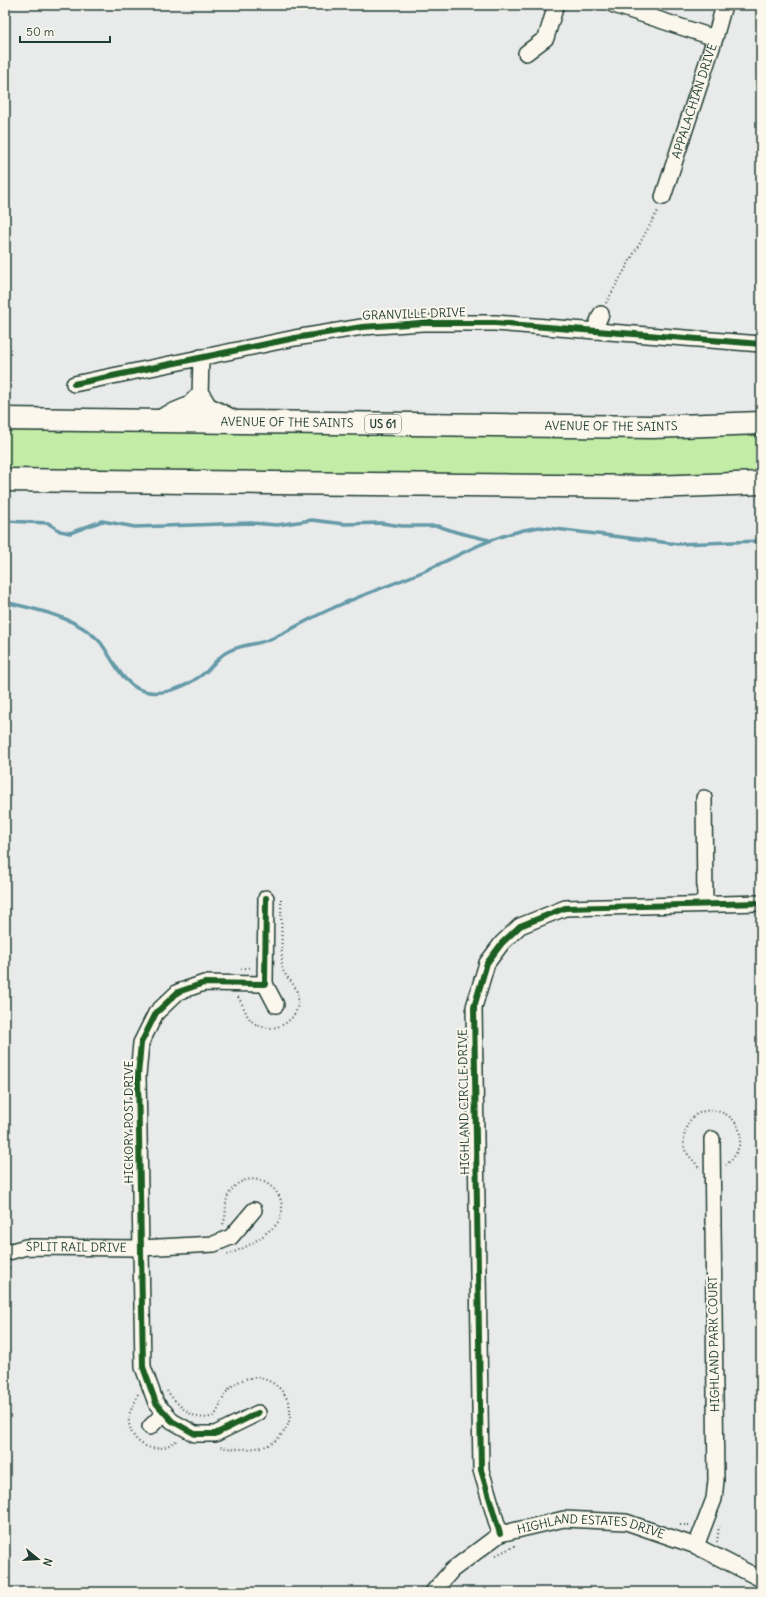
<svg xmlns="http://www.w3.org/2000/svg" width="766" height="1597" viewBox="0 0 766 1597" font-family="Delius,sans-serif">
  <rect width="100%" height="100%" fill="#e9eaea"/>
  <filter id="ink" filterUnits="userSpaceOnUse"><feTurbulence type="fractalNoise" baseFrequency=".025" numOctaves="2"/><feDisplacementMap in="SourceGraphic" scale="8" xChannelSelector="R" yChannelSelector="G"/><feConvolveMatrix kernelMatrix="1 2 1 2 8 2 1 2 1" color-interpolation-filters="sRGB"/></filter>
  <g filter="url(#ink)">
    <!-- green -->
    <path fill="#c3eca7" stroke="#71946e" d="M5,428L761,432V477L695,479L5,471Z"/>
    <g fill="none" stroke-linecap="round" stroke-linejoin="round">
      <!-- stream -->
      <path stroke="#659aa8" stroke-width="3.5" d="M5,521L48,523L60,531L70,533L102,521L135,527L251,523L277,525L312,520L344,524L381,523L402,526H438L456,532L489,540
        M5,602C30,608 61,614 83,628C89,632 97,638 101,643C114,661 124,689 149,692C169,695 191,684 207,671C213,665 219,656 227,652C241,644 258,645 273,638C293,629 312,617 333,608C364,594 397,583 429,569C468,551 495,534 539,527L678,544L761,541"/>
      <!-- minor casing -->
      <g stroke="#1f3d34" stroke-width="18">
        <g id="minor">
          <path d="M614,5L715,38"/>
          <path d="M526,53L546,38L556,5"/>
          <path id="s1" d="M663,197L715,38L724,5"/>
          <path d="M594,331L601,314"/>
          <path d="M74,384L295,338L362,327L423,323H495L761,344"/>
          <path d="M200,398L201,357"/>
          <path d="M704,798L705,904"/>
          <path d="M265,984L276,1005"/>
          <path id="s2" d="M5,1253L26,1247L141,1248L214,1244L231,1237L254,1210"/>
          <path d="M258,1413L215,1434H195L172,1421L156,1403L143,1367L138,1075L141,1043L156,1013L178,992L204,983L265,984L266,898"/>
          <path d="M150,1427L165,1412"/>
          <path d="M500,1534L481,1470L474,1007L487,963L502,943L520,926L565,908L761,903"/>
          <path d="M696,1546L714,1499L716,1480L712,1139"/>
          <path id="s3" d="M433,1592L452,1570L500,1534L564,1519L626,1522L696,1546L761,1579"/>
        </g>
      </g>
      <!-- motorway casing -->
      <g stroke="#1f3d34" stroke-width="25">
        <g id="motorway">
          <path d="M166,418L190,408L200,398L206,408L230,420"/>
          <path id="s4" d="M5,419L652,427L761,423"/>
          <path d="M5,480L653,487L761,483"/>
        </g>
      </g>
      <!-- path -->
      <path stroke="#1f3d34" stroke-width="2" stroke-dasharray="1 3" stroke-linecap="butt" d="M606,303L659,209
        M241,969L252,967
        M238,997C244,1005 245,1016 254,1023C273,1036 301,1021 298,997C297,984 286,979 282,968L281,898
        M698,1167C695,1161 688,1156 685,1150C683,1144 684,1137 685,1132C694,1092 755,1113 737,1151C735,1157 730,1161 726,1165
        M223,1224C228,1213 223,1202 230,1192C251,1160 299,1195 276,1225C272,1229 268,1231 264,1235C252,1244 241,1250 226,1255
        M5,1269L10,1267
        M167,1391C178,1405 195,1425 215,1415C221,1406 223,1394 231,1387C264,1358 309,1403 282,1434C276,1441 271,1445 262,1447C248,1450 233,1449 219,1447
        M138,1394C136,1402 130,1409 129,1417C127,1435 143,1451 160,1448C167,1447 172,1443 178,1440
        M680,1525H689
        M717,1542L719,1526
        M496,1555L517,1545"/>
      <!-- minor -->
      <use href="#minor" stroke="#fbf7ec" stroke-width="15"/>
      <!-- motorway -->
      <use href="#motorway" stroke="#fbf7ec" stroke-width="22"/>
      <!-- cycleway casing -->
      <g stroke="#fbf7ec" stroke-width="8">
        <path id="cycleway" d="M74,384L295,338L362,327L423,323H495L761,344
          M258,1413L215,1434H195L172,1421L156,1403L143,1367L138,1075L141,1043L156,1013L178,992L204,983L265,984L266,898
          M500,1534L481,1470L474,1007L487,963L502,943L520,926L565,908L761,903"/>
      </g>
      <!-- cycleway -->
      <use href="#cycleway" stroke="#1b5e20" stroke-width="6"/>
    </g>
  </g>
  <g text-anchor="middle" stroke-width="4" stroke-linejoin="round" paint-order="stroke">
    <!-- shield labels -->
    <rect fill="#fbf7ec" stroke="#61756b" stroke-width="1" x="365" y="415" width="36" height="18" rx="3"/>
    <g font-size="11" font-weight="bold" fill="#1f3d34">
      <text x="383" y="428">US 61</text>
    </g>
    <!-- street labels -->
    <g font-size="12" fill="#1f3d34" stroke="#fbf7ec">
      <text dy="4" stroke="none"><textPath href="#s1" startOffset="101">APPALACHIAN DRIVE</textPath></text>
      <text transform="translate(414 314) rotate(-2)" y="4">GRANVILLE DRIVE</text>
      <text dy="4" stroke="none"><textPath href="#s4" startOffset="282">AVENUE OF THE SAINTS</textPath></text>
      <text dy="4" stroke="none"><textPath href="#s4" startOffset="606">AVENUE OF THE SAINTS</textPath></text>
      <text transform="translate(464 1102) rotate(-91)" y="4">HIGHLAND CIRCLE DRIVE</text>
      <text transform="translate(129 1122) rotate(-90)" y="4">HICKORY POST DRIVE</text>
      <text dy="4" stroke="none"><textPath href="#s2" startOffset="72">SPLIT RAIL DRIVE</textPath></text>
      <text transform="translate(714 1344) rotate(-91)" y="4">HIGHLAND PARK COURT</text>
      <text dy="4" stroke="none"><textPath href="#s3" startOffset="182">HIGHLAND ESTATES DRIVE</textPath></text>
    </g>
  </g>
  <!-- margin -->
  <rect width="766" height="1597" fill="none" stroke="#fbf7ec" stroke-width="20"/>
  <rect x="10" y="10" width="746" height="1577" fill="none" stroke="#1f3d34" stroke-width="1.5" filter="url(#ink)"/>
  <!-- north arrow -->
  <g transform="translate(38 1559) rotate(108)" stroke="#fbf7ec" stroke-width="3" paint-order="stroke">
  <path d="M0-3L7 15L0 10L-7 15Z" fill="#1f3d34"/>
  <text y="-6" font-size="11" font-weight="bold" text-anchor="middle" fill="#1f3d34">N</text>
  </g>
  <!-- scale -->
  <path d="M20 36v6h90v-6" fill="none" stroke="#1f3d34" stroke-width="2"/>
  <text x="26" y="36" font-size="12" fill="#1f3d34" stroke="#fbf7ec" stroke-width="3" paint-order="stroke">50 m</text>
</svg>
